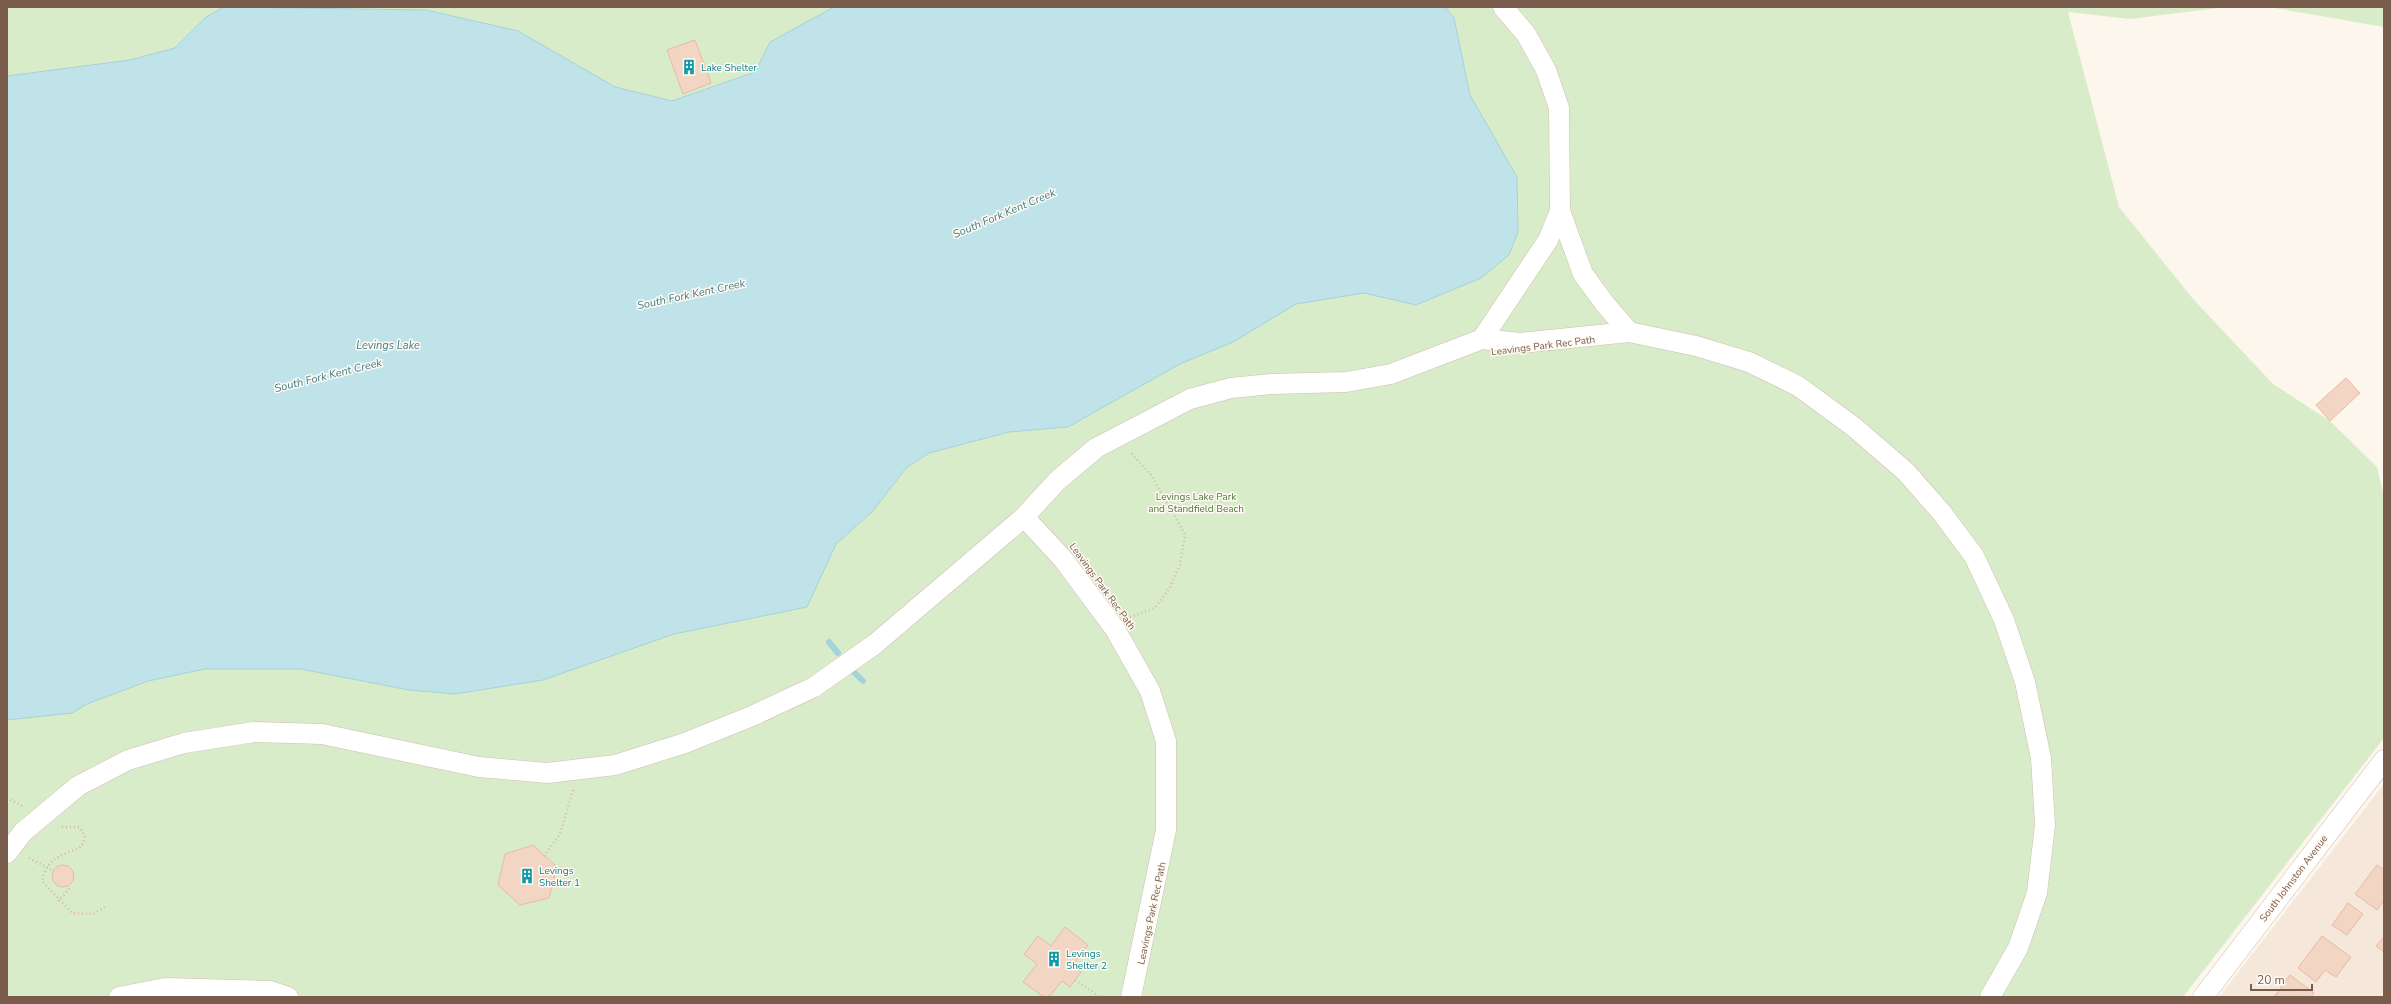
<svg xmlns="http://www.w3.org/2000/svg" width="2391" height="1004" viewBox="0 0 2391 1004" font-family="'Nunito Sans',sans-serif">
  <rect width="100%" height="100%" fill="#fdf6ec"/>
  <!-- residential -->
  <path fill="#f5e8da" d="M2384,784V997H2219Z"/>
  <!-- green -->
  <path fill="#d8ecc9" d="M7,7H2226L2130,19L2068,12L2119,207L2193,299L2273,384L2330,421L2377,467L2384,497V738L2183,997H7Z
    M2269,7H2384V27Z"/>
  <!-- water -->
  <path fill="#bfe3e8" stroke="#a5d3da" d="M224,7L426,10L518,31L615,87L672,101L755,72L770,42L834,7H1445L1454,18L1470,95L1517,177L1518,232L1509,255L1481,278L1416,305L1364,293L1296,304L1233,342L1180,364L1068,427L1009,432L929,453L907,467L872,512L836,544L807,607L674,634L543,680L455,694L409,690L301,669H205L148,681L87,704L72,713L7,720V76L130,60L175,48L206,17Z"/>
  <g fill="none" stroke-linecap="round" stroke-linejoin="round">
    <!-- stream -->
    <path stroke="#a5d3da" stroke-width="6" d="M829,642L838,653
      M854,672L863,681"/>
  </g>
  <!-- building -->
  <path fill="#f3d5c3" stroke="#e6bba3" d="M695,40L711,83L683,94L667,50Z
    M2346,378L2360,393L2330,421L2316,405Z
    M533,845L557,867L549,898L520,905L498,885L505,854Z
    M2377,865L2384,870V900L2377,910L2355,894Z
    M52 876a11 11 0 1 1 22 0a11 11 0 1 1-22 0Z
    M2348,903L2363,914L2347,935L2332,925Z
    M1065,927L1088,945L1073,965L1081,972L1070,987L1062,981L1049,997H1044L1023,982L1037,964L1024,954L1038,936L1051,946Z
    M2322,936L2351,957L2336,977L2325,970L2316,982L2298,968Z
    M2384,937V952L2376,946Z
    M2290,975L2314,993L2311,997H2274Z"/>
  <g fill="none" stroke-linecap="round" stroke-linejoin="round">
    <!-- minor casing -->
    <g stroke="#d1beb0" stroke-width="21">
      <path id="minor" d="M1503,7L1526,34L1546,70L1559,108L1560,211L1583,274L1605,304L1629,332
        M1482,339L1520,343L1629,332L1696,346L1749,362L1798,386L1854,427L1906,472L1942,513L1974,556L2004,620L2025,682L2041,758L2045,825L2037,893L2018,948L1990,997
        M1024,517L1063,559L1115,629L1150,691L1166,741V830L1131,997
        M7,853L23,832L78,786L128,760L184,743L254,732L322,734L479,767L547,773L615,765L685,743L752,716L814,687L875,644L1024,517L1057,481L1096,448L1190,399L1231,388L1271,384L1346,382L1391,374L1482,339L1548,240L1560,211
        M119,997L165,988L270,991L288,997
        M2203,997L2384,760"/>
    </g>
    <!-- path -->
    <path stroke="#d9b8a5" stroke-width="2.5" stroke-dasharray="1 3" stroke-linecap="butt" d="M1130,617L1155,608L1170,587L1180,565L1185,534L1151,475L1130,452
      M7,798L24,807
      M62,827H79L85,836L82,846C61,857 48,856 42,881L72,913L93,914L105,907
      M544,856L560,834L573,790
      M29,858L54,871
      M58,901L71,887
      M1075,980L1100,997"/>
    <!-- minor -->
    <use href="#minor" stroke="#fff" stroke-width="20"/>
  </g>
  <!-- icons -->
  <defs>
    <g id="building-bare" transform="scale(1.2)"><path d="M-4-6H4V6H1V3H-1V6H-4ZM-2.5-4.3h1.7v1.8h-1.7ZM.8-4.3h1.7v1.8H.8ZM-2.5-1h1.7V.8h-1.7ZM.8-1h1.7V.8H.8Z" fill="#0f9aa8" stroke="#fffaf3" stroke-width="2.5" paint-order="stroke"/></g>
  </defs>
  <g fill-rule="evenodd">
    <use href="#building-bare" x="689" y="67"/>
    <use href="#building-bare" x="527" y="876"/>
    <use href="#building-bare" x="1054" y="959"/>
  </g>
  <g text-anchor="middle" stroke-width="3" stroke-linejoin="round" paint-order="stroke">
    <!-- culture labels -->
    <g font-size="10" fill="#0d838f" stroke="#fffaf3" text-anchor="start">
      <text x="701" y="71">Lake Shelter</text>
      <text x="539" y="874">Levings<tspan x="539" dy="12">Shelter 1</tspan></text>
      <text x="1066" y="957">Levings<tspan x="1066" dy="12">Shelter 2</tspan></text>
    </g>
    <!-- street labels -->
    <g font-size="10" fill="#7a5c4d" stroke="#fffaf3">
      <text transform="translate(1543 345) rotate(-7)" y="4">Leavings Park Rec Path</text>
      <text transform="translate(1103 586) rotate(54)" y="4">Leavings Park Rec Path</text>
      <text transform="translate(2293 878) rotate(-53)" y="4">South Johnston Avenue</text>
      <text transform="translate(1151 913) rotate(-78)" y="4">Leavings Park Rec Path</text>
    </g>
    <!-- park labels -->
    <g font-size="10" fill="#537a41" stroke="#fffaf3">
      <text x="1196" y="500">Levings Lake Park<tspan x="1196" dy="12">and Standfield Beach</tspan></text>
    </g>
    <!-- water labels -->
    <g font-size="11" font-style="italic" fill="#437c86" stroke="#fffaf3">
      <text transform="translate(1004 213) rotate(-23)" y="4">South Fork Kent Creek</text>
      <text transform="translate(691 294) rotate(-12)" y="4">South Fork Kent Creek</text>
      <text x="388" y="349">Levings Lake</text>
      <text transform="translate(328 375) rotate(-14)" y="4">South Fork Kent Creek</text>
    </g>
  </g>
  <!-- border -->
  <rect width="2391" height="1004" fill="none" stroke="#7a5c4d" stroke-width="16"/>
  <!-- scale -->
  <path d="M2251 984v6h61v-6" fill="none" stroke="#7a5c4d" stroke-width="2"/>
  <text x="2257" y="984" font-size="12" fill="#7a5c4d" stroke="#fffaf3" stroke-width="3" paint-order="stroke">20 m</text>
</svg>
